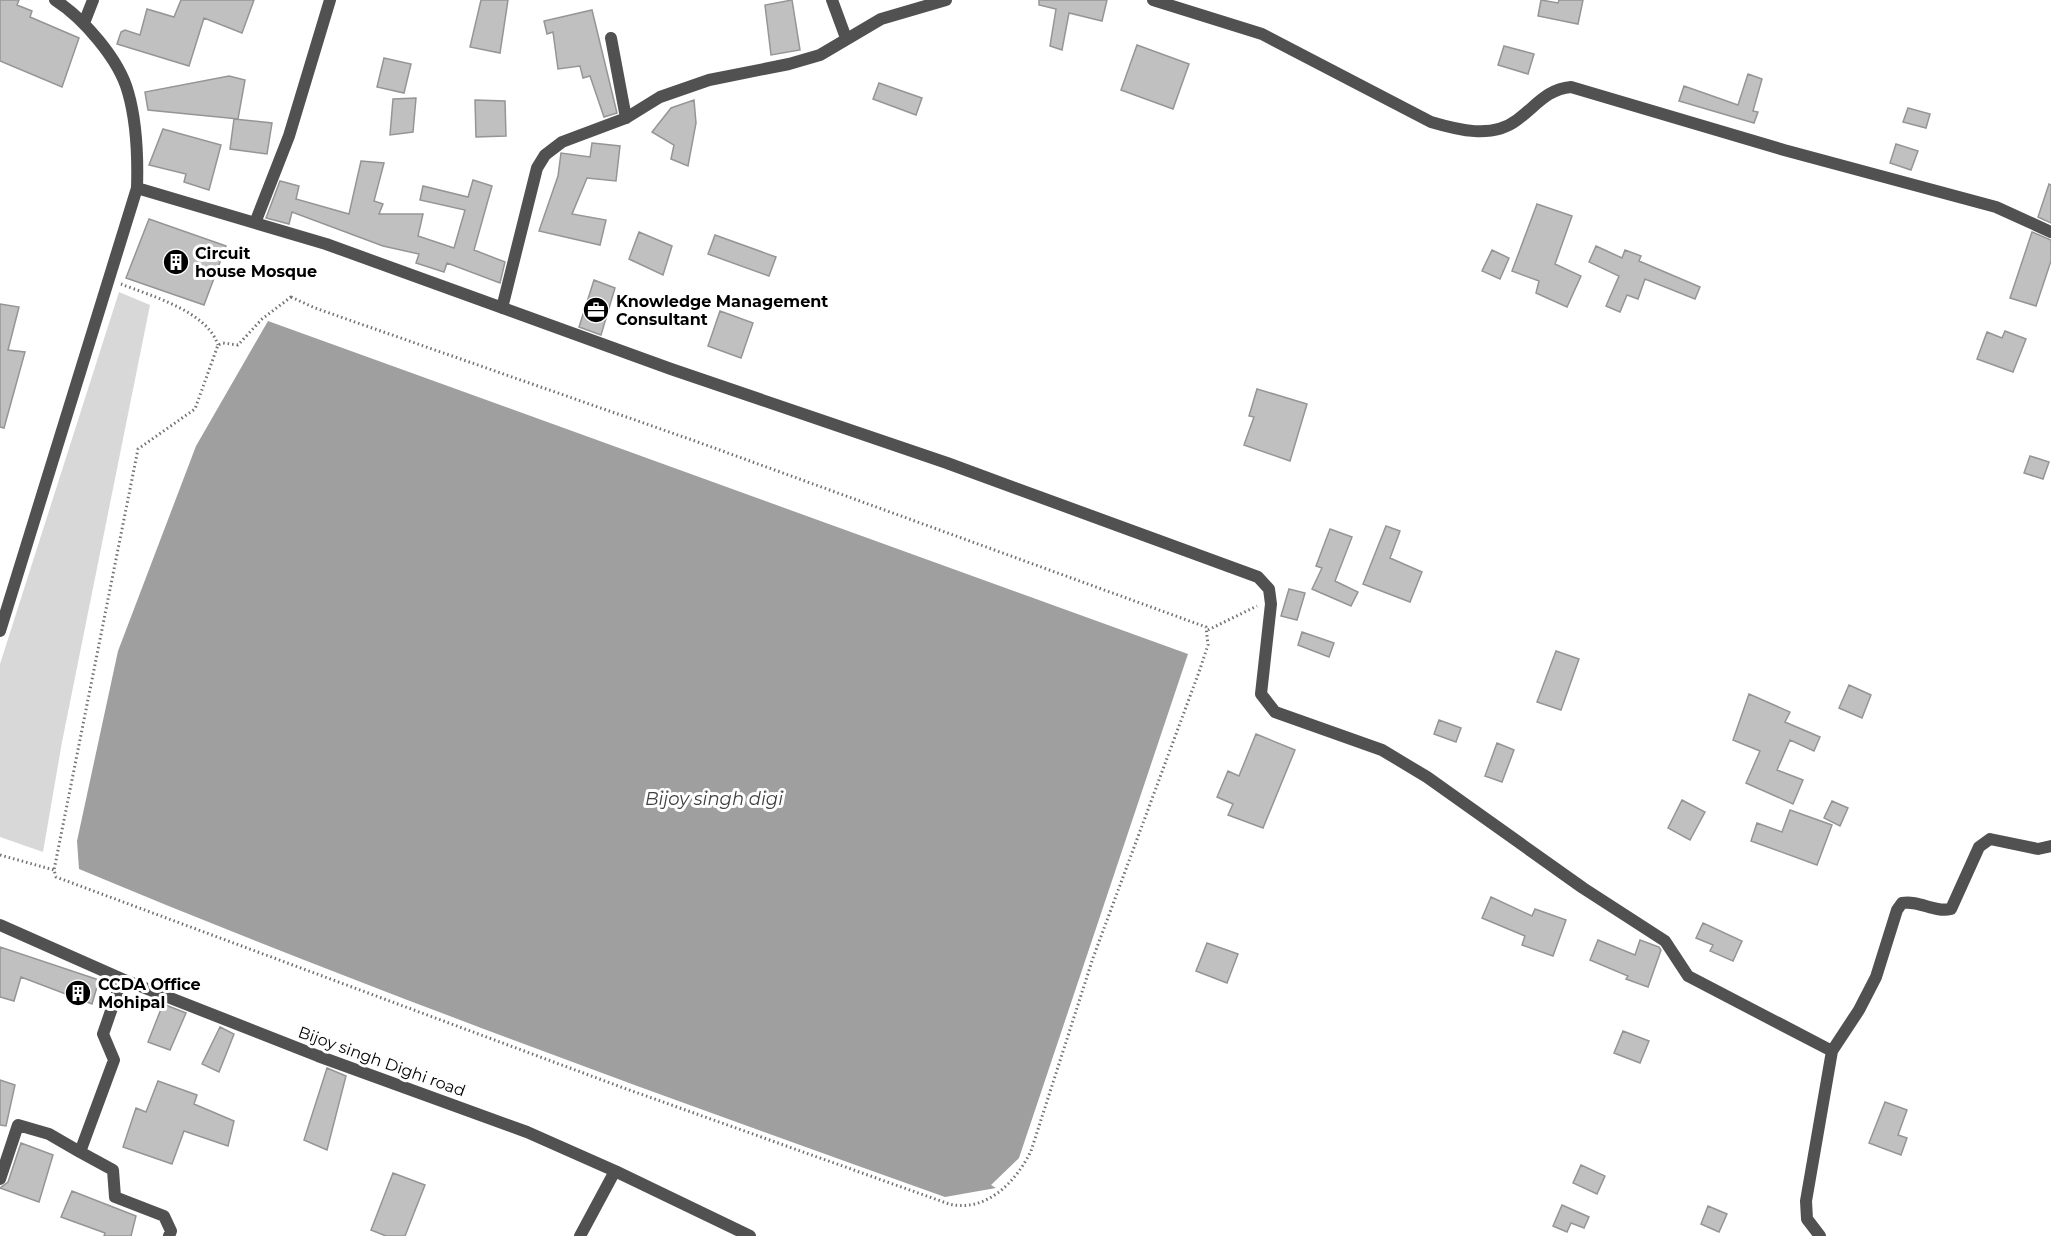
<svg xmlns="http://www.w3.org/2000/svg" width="2051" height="1236" viewBox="0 0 2051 1236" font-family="Montserrat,sans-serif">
  <rect width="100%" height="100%" fill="#fff"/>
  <!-- green -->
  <path fill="#d8d8d8" d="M119,292L150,305L62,742L43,852L0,837V664Z"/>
  <!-- water -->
  <path fill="#9f9f9f" d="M268,321L1188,654L1019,1158L991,1185L996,1188L945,1197C654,1093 364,988 79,869L77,841L118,651L196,446Z"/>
  <!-- building -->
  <path fill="#c0c0c0" stroke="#959595" stroke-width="1.5" d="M0,0H19L17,5L32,11L30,17L79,38L62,87L0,61Z
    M181,0H254L242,33L204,18L189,66L117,44L121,32L125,30L140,35L147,9L174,17Z
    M481,0H508L500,53L470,47Z
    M792,0L800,50L771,55L765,5Z
    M1039,0H1107L1102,21L1069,13L1062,50L1050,46L1056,9L1039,5Z
    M1541,0L1558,3L1559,0H1583L1578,24L1538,16Z
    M592,10L617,113L604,117L590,76L583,78L580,66L558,69L553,32L547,34L544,21Z
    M1137,45L1189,64L1173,109L1121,90Z
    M1504,46L1534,54L1528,74L1498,65Z
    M384,58L411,64L404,93L377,87Z
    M1748,74L1762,79L1753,111L1758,112L1754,123L1679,101L1684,86L1738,105Z
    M229,76L245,80L238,119L148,110L145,92Z
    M879,83L922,98L916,115L873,99Z
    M416,98L413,132L390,135L393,99Z
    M475,100L505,101L506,136L476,137Z
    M694,100L696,123L688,166L671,159L674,145L652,132L671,108Z
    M1908,108L1930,114L1926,128L1903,122Z
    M234,119L272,123L267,154L230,149Z
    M163,129L221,145L209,190L184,182L186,174L149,165Z
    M592,143L620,146L616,181L587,178L572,214L606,220L600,245L539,231L558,176L561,153L590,157Z
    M1896,144L1918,151L1911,170L1890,163Z
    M361,161L384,163L374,201L383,204L379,214H423L418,236L454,248L465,210L420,200L423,186L468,197L473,180L492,186L474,250L505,262L500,283L447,263L444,272L416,263L419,254L383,246L292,212L289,224L266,218L280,181L299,186L296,199L349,214Z
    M2049,184L2051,185V223L2038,217Z
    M1537,204L1572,216L1555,264L1581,276L1567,307L1536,293L1539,281L1512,271Z
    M149,219L226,246L204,305L126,278Z
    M639,232L672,246L663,275L629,259Z
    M2032,232L2051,240V261L2036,306L2010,298Z
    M715,235L776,257L769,276L708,254Z
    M1596,246L1622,258L1625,250L1641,256L1639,261L1700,287L1695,299L1645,279L1638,299L1627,295L1620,312L1606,306L1619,276L1589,262Z
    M1492,250L1509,258L1500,279L1482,271Z
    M594,280L615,288L601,335L579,327Z
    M0,304L19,307L8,350L25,352L4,428L0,427Z
    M720,311L753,323L741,358L708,346Z
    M2005,331L2026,339L2013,372L1977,359L1987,332L2002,338Z
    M1257,389L1307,404L1290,461L1244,445L1254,417L1249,416Z
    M2030,456L2049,462L2043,479L2024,473Z
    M1386,526L1400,531L1390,558L1422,572L1410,602L1363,584Z
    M1330,529L1352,537L1335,581L1358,592L1351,606L1312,589L1322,568L1316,566Z
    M1289,589L1305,593L1297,620L1281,616Z
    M1302,632L1334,643L1329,657L1298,645Z
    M1556,651L1579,659L1561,710L1537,702Z
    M1849,685L1871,695L1862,718L1839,708Z
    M1749,694L1790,712L1785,722L1820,737L1814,751L1790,740L1777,770L1803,780L1793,804L1746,783L1760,751L1733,740Z
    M1439,720L1461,728L1456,742L1434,734Z
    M1256,734L1295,750L1263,828L1228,815L1233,804L1217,797L1228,771L1239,776Z
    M1497,743L1514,750L1502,782L1485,776Z
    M1682,800L1705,812L1690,840L1668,828Z
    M1832,801L1848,808L1840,826L1824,818Z
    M1790,810L1832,825L1817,865L1751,841L1757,823L1782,832Z
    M1491,897L1532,916L1535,909L1566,920L1553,956L1522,945L1525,936L1482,918Z
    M1703,923L1742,941L1733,961L1710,951L1713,945L1696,938Z
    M1598,940L1635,955L1640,940L1659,947L1661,950L1648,987L1626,979L1628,976L1590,960Z
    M1207,943L1238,954L1227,983L1196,971Z
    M0,947L99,980L92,1004L21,977L14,1001L0,997Z
    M163,1004L186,1013L170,1050L148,1042Z
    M220,1027L234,1034L219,1072L202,1064Z
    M1623,1031L1649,1041L1640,1063L1614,1053Z
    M327,1068L346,1076L327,1150L304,1140Z
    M0,1080L15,1085L6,1126L0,1125Z
    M158,1081L197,1095L194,1104L234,1121L228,1146L184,1131L172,1164L123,1147L136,1108L146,1112Z
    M1885,1102L1907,1110L1898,1135L1907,1138L1901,1155L1869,1143Z
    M21,1143L53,1155L39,1202L0,1188L8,1182Z
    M1581,1165L1605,1176L1597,1194L1573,1183Z
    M393,1173L425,1185L405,1236H386L371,1230Z
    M72,1191L136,1216L131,1236H104L105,1233L61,1217Z
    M1562,1205L1589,1217L1584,1228L1571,1223L1567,1232L1553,1226Z
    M1708,1206L1727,1214L1719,1232L1701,1224Z"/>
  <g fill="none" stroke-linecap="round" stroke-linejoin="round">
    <!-- path -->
    <path stroke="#737373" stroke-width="3" stroke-dasharray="1.5 3" stroke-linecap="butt" d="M121,284C151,296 207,311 218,345
      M291,297L315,308L695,441L1206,627L1208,645L1199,672L1093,958L1031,1151C1016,1182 986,1213 949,1204L621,1087L56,877L54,870L138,449L195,409L218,345L223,343L238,345L262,319Z
      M1208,630L1257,606
      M0,855L54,870"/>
    <!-- street -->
    <path stroke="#515151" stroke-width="12" d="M832,0L846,38
      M1153,0L1262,34L1431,122C1458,130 1492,139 1517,120C1536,106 1547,89 1571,87L1784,150L1996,207L2051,232
      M84,23L93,0
      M611,38L626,118
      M137,188L326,244L671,369L947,463L1258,577L1269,589L1271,604L1261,694L1275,712L1382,750L1427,777L1583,888L1665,941L1688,976L1832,1051
      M255,223L289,136L330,0
      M502,308L537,168L545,155L562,142L626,118L660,97L709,80L789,64L820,55L881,19L946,0
      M0,631L137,188C138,156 137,123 128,92C119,59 83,18 55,0
      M0,925L122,979L318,1056L527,1132L615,1171L750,1236
      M80,1152L113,1170L115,1197L164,1216L171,1231L169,1236
      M0,1179L18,1125L49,1134L80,1152L114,1060L103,1034L122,979
      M580,1236L615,1171
      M1820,1236L1807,1219L1806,1201L1832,1051L1859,1010L1876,977L1897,910L1902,903C1920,900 1934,913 1951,909L1979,847L1990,839L2038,849L2051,846"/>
  </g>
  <!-- icons -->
  <defs>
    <g id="building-disc" transform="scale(1.35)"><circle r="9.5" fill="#000" stroke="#fff"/><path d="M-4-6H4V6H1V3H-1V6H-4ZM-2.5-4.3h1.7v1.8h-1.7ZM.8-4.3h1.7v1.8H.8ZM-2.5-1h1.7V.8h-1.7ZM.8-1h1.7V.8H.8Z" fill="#fff"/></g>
    <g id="office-disc" transform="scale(1.35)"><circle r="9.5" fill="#000" stroke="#fff"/><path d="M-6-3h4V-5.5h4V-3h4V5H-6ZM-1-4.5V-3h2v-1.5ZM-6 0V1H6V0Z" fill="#fff"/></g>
  </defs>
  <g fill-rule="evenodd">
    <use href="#building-disc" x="176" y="262"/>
    <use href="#office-disc" x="596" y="310"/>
    <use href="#building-disc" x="78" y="993"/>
  </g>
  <g text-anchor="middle" stroke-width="6" stroke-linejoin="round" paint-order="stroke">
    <!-- poi labels -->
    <g font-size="16" font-weight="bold" fill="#000" stroke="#fff" text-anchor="start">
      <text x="195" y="259">Circuit<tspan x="195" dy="18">house Mosque</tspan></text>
      <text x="616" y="307">Knowledge Management<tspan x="616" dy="18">Consultant</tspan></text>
      <text x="98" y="990">CCDA Office<tspan x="98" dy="18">Mohipal</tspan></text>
    </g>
    <!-- street labels -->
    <g font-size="16" fill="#000" stroke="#fff">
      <text transform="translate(382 1061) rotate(20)" y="6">Bijoy singh Dighi road</text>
    </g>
    <!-- water labels -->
    <g font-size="18" font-style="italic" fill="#404040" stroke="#fff">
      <text x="714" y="805">Bijoy singh digi</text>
    </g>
  </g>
</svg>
